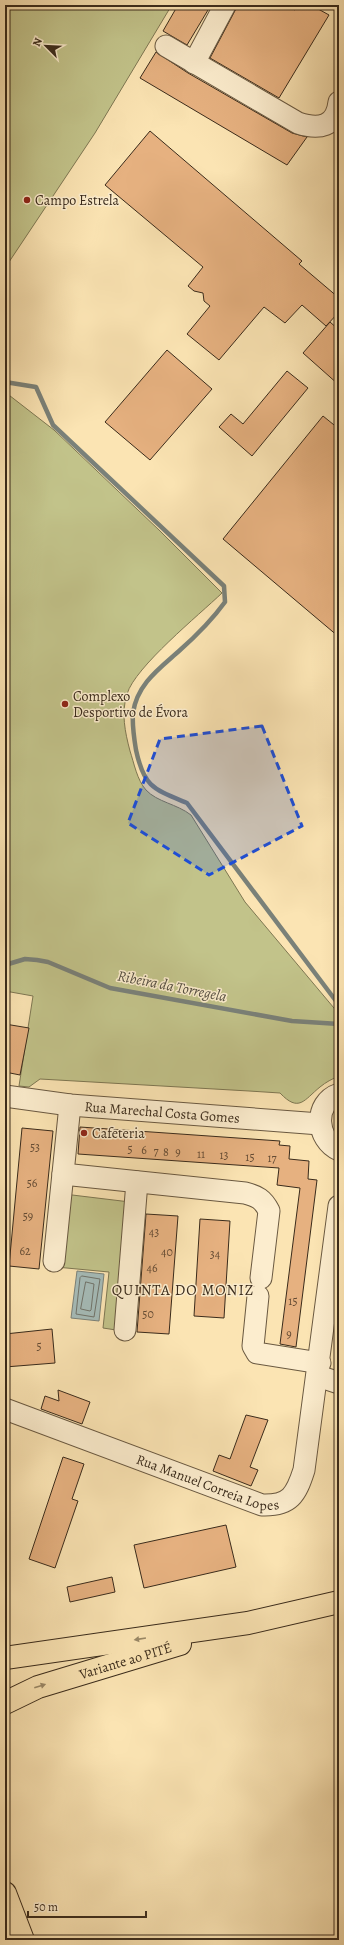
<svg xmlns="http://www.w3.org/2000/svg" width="344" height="1945" viewBox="0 0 344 1945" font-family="Alegreya,serif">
  <rect width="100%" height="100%" fill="#fbe4b3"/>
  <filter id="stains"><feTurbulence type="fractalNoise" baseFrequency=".005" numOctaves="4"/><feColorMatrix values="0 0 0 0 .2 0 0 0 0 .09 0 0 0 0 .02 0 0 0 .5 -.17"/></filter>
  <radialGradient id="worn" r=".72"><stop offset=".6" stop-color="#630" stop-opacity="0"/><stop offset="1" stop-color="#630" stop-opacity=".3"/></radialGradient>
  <!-- green -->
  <path fill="#c2c38a" stroke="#7e7752" d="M5,5H163L170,8L95,133L5,268Z
    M5,392L54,430L159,530L222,593C199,615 135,667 127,694C121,713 125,732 130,751C134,763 137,780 146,790C157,802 177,804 191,815L245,902L339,1014V1076C332,1079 326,1082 320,1087C304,1100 299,1113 280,1093L249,1091L40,1079L29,1087L19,1086L33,996L5,991Z
    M64,1194L130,1202L116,1330L103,1328L109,1272L56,1267Z"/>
  <!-- water -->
  <path fill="#a5bbb8" stroke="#7a8179" d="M77,1271L104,1274L99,1321L71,1318Z"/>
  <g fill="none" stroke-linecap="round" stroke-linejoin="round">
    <!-- shore -->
    <path stroke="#70736a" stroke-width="1" d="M82,1276L100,1279L94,1317L76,1314L80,1278Z
      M86,1282L94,1284L91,1310L90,1311L81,1309Z"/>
    <!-- stream -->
    <path stroke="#7a8179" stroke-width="4.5" d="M5,382L36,387L53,425L224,586L225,602C212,620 196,636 179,651C160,668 137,684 133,713C132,725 134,738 136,750C144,787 153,789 187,803L339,1005
      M5,965L25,959L37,960L48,962L110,988L292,1021L339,1024"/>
  </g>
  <!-- building -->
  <path fill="#e6b180" stroke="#3a2b1b" d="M178,5H211L187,45L163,31Z
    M238,5H286L295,10L299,5H311L329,15L279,98L210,58Z
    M156,52L188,73L292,133L307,137L287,165L140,78Z
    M150,131L302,261L299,264L339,298V312L326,326L302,305L285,323L264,307L219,360L187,334L210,306L204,301L203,293L194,291L188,286L203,267L105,185Z
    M330,322L339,330V385L303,353Z
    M167,350L212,389L150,460L105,422Z
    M287,371L308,388L252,456L219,427L231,414L243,424Z
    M323,416L339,429V637L223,539Z
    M5,1024L29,1028L20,1075L5,1072Z
    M80,1127L280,1141L279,1145L290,1146L289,1159L309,1161L308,1179L317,1180L296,1347L280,1344L300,1188L277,1185L279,1168L78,1154Z
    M22,1128L53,1131L39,1269L9,1266Z
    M146,1214L178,1216L169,1334L137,1332Z
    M200,1219L230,1221L224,1318L194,1316Z
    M52,1329L55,1363L5,1367V1334Z
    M58,1390L90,1402L82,1424L41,1409L45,1396L59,1401Z
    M246,1415L268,1420L250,1467L258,1470L251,1486L213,1471L219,1455L230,1459Z
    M63,1457L84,1464L72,1499L78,1501L55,1568L29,1559Z
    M226,1525L236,1567L144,1588L134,1545Z
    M112,1577L115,1592L70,1602L67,1587Z"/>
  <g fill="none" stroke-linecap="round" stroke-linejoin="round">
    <!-- minor casing -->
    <g stroke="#6a5941" stroke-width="23">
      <g id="minor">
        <path d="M166,46L298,123C319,130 336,127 339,102"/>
        <path d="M194,63L225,5"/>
        <path d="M339,1094C313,1103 316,1140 339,1150"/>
        <path id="s1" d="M5,1096L70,1105L320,1124"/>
        <path d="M63,1174L245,1193C257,1196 263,1199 269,1211L261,1278"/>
        <path d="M54,1261L70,1105"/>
        <path d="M258,1296L253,1346L257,1353L320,1363"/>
        <path d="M125,1330L137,1182"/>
        <path d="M318,1376L339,1383"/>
        <path id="s2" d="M5,1409L262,1505C290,1506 296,1495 304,1470L339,1206"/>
      </g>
    </g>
    <!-- major casing -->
    <g stroke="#3a2b1b" stroke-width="24">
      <g id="major">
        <path d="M5,1658L248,1623L339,1602"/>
        <path id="s3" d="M5,1703L38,1687L180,1644"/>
        <path d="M5,1893L23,1940"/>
      </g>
    </g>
    <!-- minor -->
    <use href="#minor" stroke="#fcedce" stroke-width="21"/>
    <!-- major -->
    <use href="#major" stroke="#fbe4b3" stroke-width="22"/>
  </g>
  <!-- one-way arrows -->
  <defs><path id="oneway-solid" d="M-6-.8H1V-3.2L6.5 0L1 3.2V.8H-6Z"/></defs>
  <g fill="#9a8867">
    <use href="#oneway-solid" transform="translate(140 1639) rotate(171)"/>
    <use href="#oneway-solid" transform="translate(40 1686) rotate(-18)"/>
  </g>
  <!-- marked area -->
  <path fill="#1d4ed8" fill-opacity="0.2" stroke="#1d4ed8" stroke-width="3" stroke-dasharray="8 5" stroke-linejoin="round" d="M262,726L302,826L209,875L128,823L160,739Z"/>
  <!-- markers -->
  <g fill="#8f2418" stroke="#fcedce" stroke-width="1.5">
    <circle cx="27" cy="200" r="4"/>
    <circle cx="65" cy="704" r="4"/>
    <circle cx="84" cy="1133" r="4"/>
  </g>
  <g text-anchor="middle" stroke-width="3" stroke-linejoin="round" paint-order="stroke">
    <!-- number labels -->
    <g font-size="12" fill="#654c34">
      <text x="35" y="1151">53</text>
      <text x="130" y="1153">5</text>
      <text x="144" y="1154">6</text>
      <text x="156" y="1155">7</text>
      <text x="166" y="1156">8</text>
      <text x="178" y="1156">9</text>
      <text x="201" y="1158">11</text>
      <text x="224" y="1159">13</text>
      <text x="250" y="1161">15</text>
      <text x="272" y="1162">17</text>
      <text x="32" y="1187">56</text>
      <text x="28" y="1220">59</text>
      <text x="154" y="1236">43</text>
      <text x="25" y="1255">62</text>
      <text x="167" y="1256">40</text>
      <text x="215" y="1258">34</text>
      <text x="152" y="1272">46</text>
      <text x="293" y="1305">15</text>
      <text x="148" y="1318">50</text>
      <text x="289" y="1338">9</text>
      <text x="39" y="1350">5</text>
    </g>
    <!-- poi labels -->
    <g font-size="14" fill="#3a2b1b" stroke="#fcedce" text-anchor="start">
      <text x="35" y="205">Campo Estrela</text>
      <text x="73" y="701">Complexo<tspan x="73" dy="16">Desportivo de Évora</tspan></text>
      <text x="92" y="1138">Cafeteria</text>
    </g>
    <!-- street labels -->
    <g font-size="14" fill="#3a2b1b" stroke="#fcedce">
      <text dy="5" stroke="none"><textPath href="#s1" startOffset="158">Rua Marechal Costa Gomes</textPath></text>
      <text dy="5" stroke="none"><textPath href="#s2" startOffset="216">Rua Manuel Correia Lopes</textPath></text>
      <text dy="5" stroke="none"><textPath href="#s3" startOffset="128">Variante ao PITÉ</textPath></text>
    </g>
    <!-- water labels -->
    <g font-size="15" font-style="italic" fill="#554f42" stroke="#fcedce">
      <text transform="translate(172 986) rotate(11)" y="5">Ribeira da Torregela</text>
    </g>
    <!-- neighbourhood labels -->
    <g font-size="15" letter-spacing="1" fill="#3a2b1b" stroke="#fcedce">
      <text x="183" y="1295">QUINTA DO MONIZ</text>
    </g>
  </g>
  <!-- margin -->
  <rect width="344" height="1945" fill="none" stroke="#fbe4b3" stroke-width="20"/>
  <rect x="6" y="6" width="332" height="1933" fill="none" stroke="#3a2b1b" stroke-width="2"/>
  <rect x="10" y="10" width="324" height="1925" fill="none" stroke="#3a2b1b"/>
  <!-- north arrow -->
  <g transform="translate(46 46) rotate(294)" stroke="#fcedce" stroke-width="3" paint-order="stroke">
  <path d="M0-3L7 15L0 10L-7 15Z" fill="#3a2b1b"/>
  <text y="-6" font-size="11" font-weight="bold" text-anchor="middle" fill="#3a2b1b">N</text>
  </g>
  <!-- scale -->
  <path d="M28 1911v6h118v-6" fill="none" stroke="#3a2b1b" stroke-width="2"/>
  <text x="34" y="1911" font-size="12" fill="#3a2b1b" stroke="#fcedce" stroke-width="3" paint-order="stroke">50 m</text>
  <rect width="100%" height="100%" filter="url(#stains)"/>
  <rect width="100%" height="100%" fill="url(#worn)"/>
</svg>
